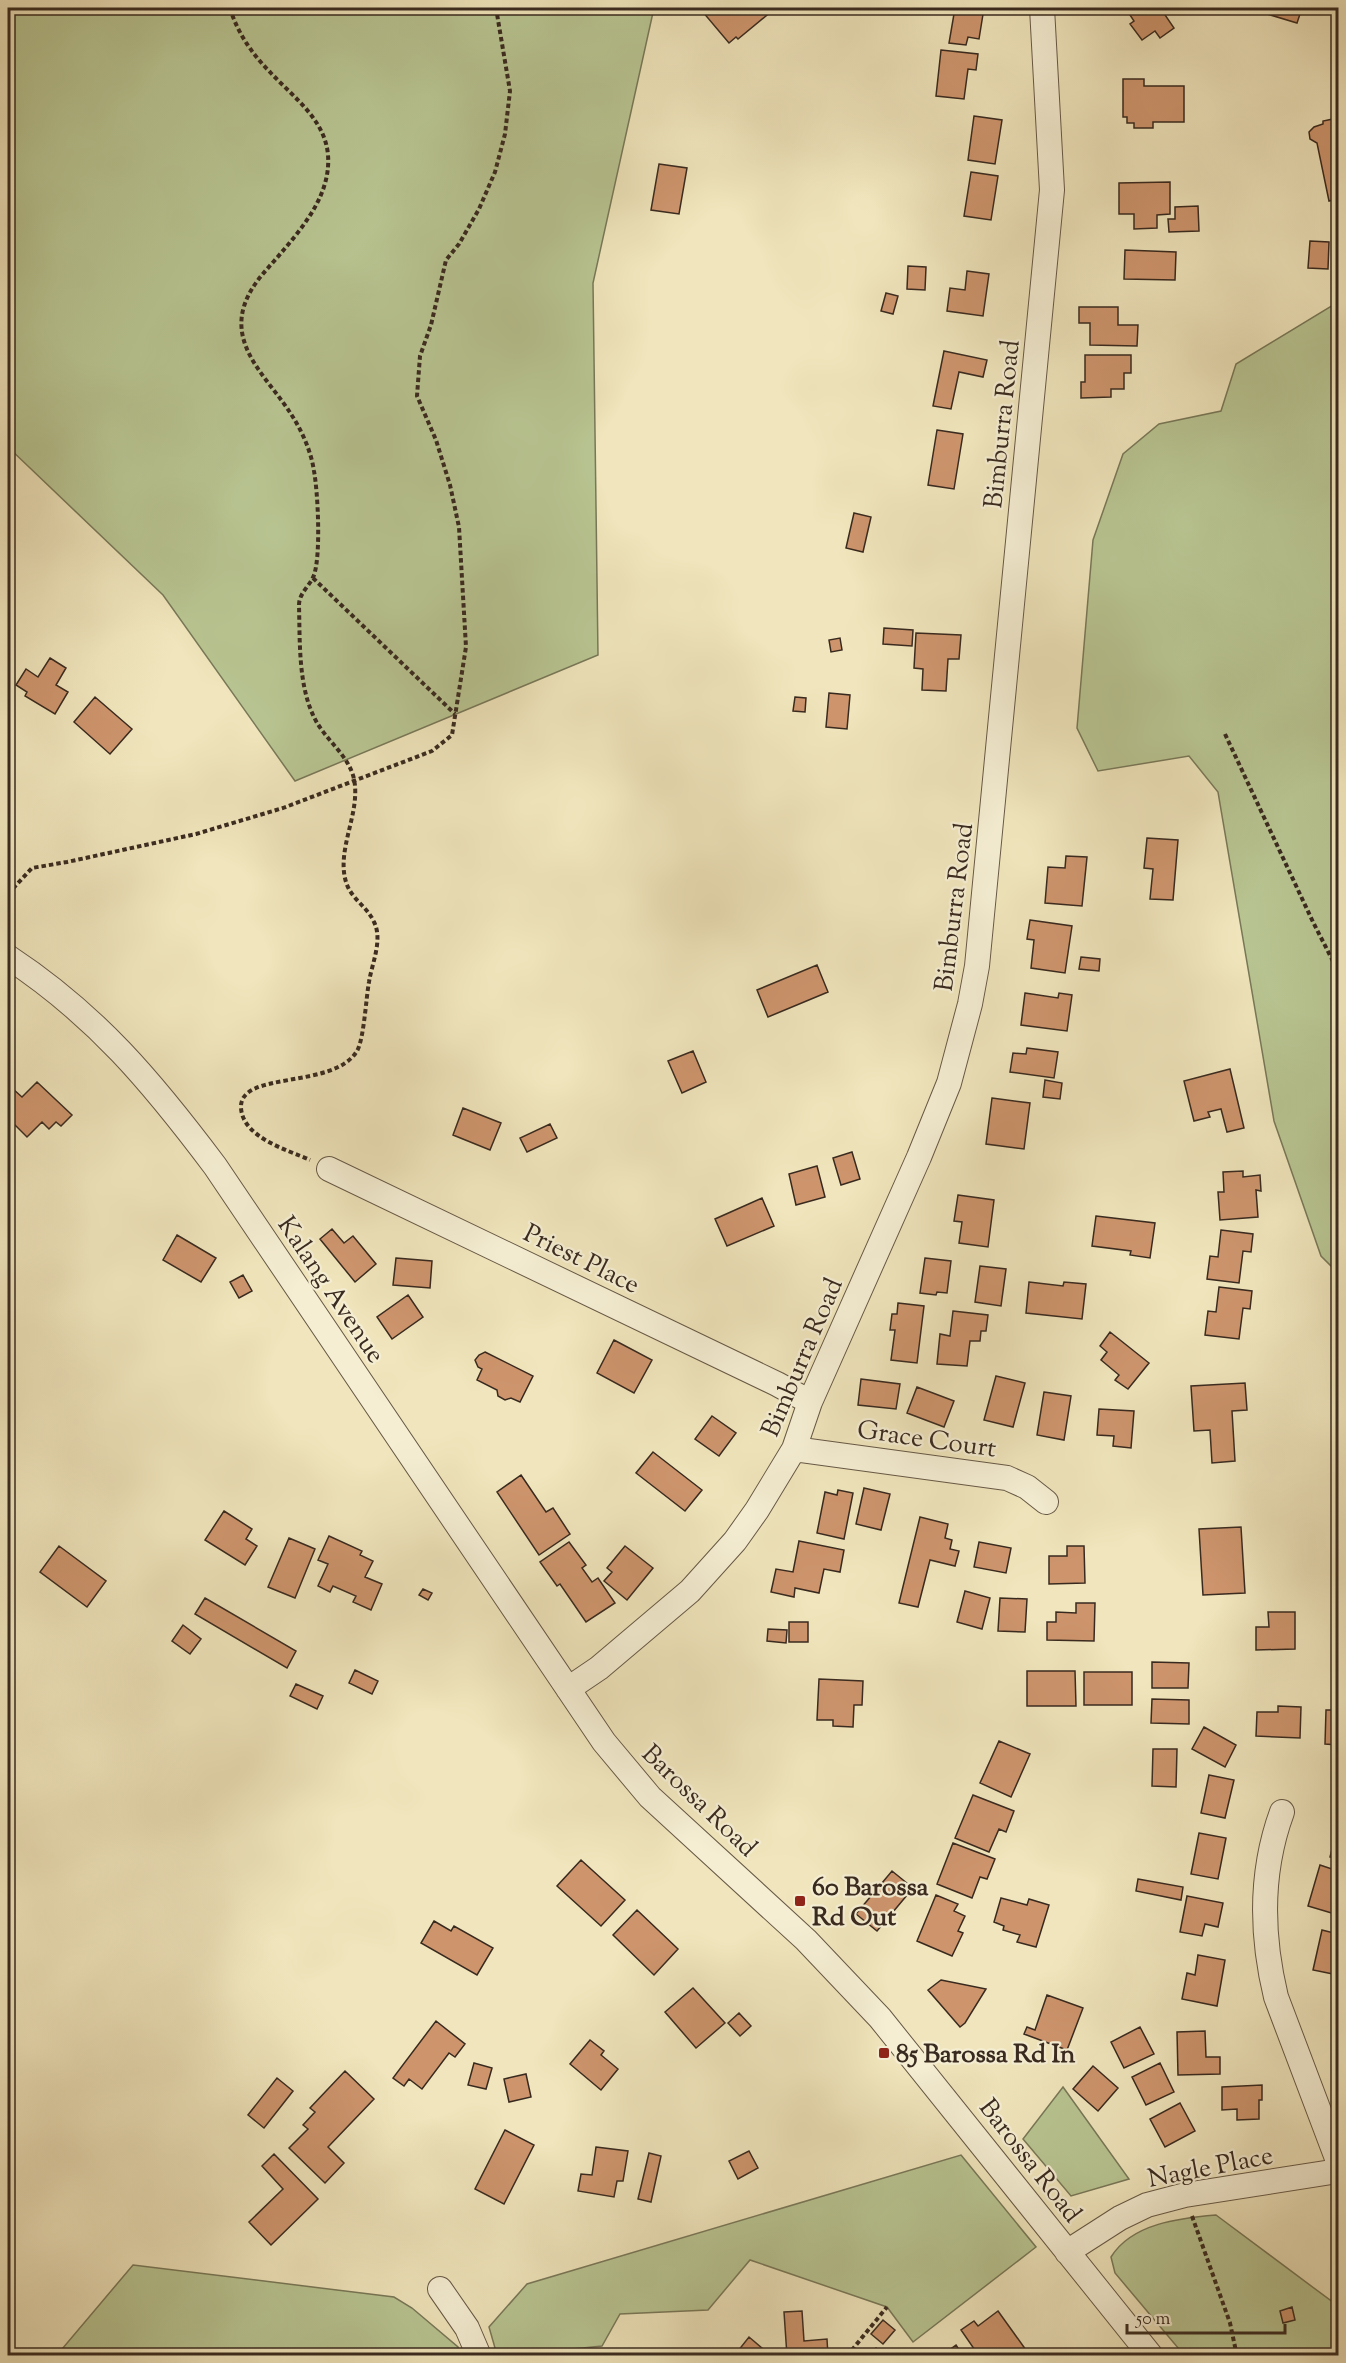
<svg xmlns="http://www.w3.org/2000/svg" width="1346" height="2363" viewBox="0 0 1346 2363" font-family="'Sorts Mill Goudy',serif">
  <rect width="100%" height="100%" fill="#f0e5bc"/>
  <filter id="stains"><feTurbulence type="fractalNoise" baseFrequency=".00333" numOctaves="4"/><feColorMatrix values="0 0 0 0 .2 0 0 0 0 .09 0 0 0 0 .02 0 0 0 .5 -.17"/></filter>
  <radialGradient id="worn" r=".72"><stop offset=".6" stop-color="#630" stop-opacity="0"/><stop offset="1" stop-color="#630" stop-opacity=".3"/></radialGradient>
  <!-- green -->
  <path fill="#b8c592" stroke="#787858" stroke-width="1.5" d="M8,8H654L593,283L598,655L295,781L163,595L8,447Z
    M1338,302V1273L1321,1256L1274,1121L1218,792L1189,756L1098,771L1077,728L1093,540L1123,454L1159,424L1221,411L1236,364Z
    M1063,2087L1129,2179L1071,2196L1023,2139Z
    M961,2155L1036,2247L913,2342L887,2307L750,2260L708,2310L620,2314L602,2346L516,2355H497L489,2327L527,2284Z
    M1216,2215L1338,2306V2355H1184L1115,2273L1111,2257C1132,2223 1181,2218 1216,2215Z
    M133,2265L394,2297L412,2308L458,2347L460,2355H57Z"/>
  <!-- building -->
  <path fill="#ce956d" stroke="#392a1f" stroke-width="1.5" d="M707,8H772L770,9L772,11L738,39L736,37L729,43L702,11Z
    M955,8H984L979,39L968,37L966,45L949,43Z
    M1132,8H1169L1163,12L1174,28L1160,38L1155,31L1142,40L1130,24L1134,21L1130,15L1135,12Z
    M1269,8H1302L1297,23L1267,14Z
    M941,50L978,54L976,70L968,69L964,99L936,96Z
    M1123,79H1144V86H1184V122H1153V128H1134V123H1127V117H1123Z
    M974,116L1002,120L995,164L968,160Z
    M1333,119L1334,123L1338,122V199L1329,201L1317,143L1310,139L1309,132L1314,127L1323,124V121Z
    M659,164L687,168L679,214L651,210Z
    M971,172L998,176L991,220L964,216Z
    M1170,182V214L1157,215V228L1134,229V214H1119V183Z
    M1198,206L1199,231L1169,232L1168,219H1175V207Z
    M1310,241L1329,242L1328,269L1308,268Z
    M1125,250L1176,252L1175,280L1124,279Z
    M908,266L926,267L925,290L907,289Z
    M967,271L989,274L983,316L947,311L950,288L965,290Z
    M886,293L898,296L893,314L881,311Z
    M1079,307H1118V325H1138L1137,346L1090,345V323H1079Z
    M944,351L987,360L983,377L959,372L951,409L933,406Z
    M1085,355H1131V373H1124V389H1111V397L1081,398V382H1085Z
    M937,430L963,434L954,489L928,485Z
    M854,513L871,517L863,552L846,548Z
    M884,628L913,630L912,646L883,644Z
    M916,633L961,635L959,659H948L946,691L922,690L923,669L914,668Z
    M840,638L842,650L831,652L829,640Z
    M50,658L66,668L56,685L68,692L55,714L25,696L27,692L16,685L26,669L38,677Z
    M829,693L850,695L847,729L826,727Z
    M95,697L132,729L110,754L74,722Z
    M795,697L806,698L805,712L793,711Z
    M1147,838L1178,840L1173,900L1150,899L1153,869L1144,868Z
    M1338,838V855L1333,840Z
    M1066,856L1087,857L1082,906L1045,903L1048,867L1065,868Z
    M1030,920L1072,926L1065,973L1031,968L1034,940L1027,939Z
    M1081,957L1100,959L1099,971L1079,969Z
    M817,965L828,992L768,1017L757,990Z
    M1025,993L1058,998L1059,993L1072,995L1067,1031L1021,1025Z
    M1027,1048L1058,1052L1054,1078L1010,1072L1013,1053L1026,1054Z
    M693,1051L706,1082L682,1093L668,1061Z
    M1230,1069L1244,1128L1227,1132L1221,1109L1208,1112L1210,1117L1194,1121L1184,1081Z
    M1045,1080L1062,1083L1060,1099L1043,1097Z
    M37,1082L72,1115L61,1126L56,1122L49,1129L42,1122L27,1137L8,1118V1094L13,1089L22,1097Z
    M992,1098L1030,1103L1024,1149L986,1144Z
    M463,1108L501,1123L490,1150L453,1135Z
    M550,1124L557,1138L527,1152L520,1138Z
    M852,1152L860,1179L841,1185L833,1158Z
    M817,1166L825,1197L796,1205L789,1174Z
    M1243,1171V1177L1260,1175L1261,1191L1256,1190L1258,1217L1220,1220L1218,1192H1224L1223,1172Z
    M958,1195L994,1200L988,1247L959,1243L962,1222L954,1221Z
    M762,1198L774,1226L727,1246L715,1219Z
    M1096,1216L1155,1223L1150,1258L1130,1255L1131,1251L1092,1246Z
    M332,1229L344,1243L353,1236L376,1264L355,1282L320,1239Z
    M1221,1230L1253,1234L1251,1252L1243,1251L1239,1283L1207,1279L1210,1256L1218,1257Z
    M177,1235L216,1258L201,1282L163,1260Z
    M396,1258L432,1261L430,1288L393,1285Z
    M925,1258L951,1261L947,1293L937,1292L936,1295L920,1293Z
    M980,1266L1006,1269L1001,1306L975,1302Z
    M243,1275L252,1291L239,1298L230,1282Z
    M1029,1282L1063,1286L1064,1282L1086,1284L1082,1319L1026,1313Z
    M1219,1287L1252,1291L1250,1309L1243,1308L1239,1339L1205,1335L1208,1311L1216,1312Z
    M408,1295L423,1317L392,1339L377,1317Z
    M898,1303L924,1306L917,1363L891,1360L895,1330H890L892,1314H897Z
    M953,1311L988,1315L986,1331H981L980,1341H970L967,1366L937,1364L940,1334L950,1336Z
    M1110,1332L1149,1363L1128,1389L1115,1380L1119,1375L1101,1360L1107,1352L1100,1346Z
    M614,1340L652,1360L634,1393L597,1373Z
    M485,1352L533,1376L520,1402L511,1398L505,1400L498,1396L497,1390L477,1380L482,1369L478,1367L475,1360L479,1355Z
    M996,1376L1025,1383L1013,1427L984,1420Z
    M861,1379L900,1384L896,1409L858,1405Z
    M1245,1383L1247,1410L1232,1411L1235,1461L1212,1463L1210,1430L1194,1431L1191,1386Z
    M917,1387L954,1401L944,1427L907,1413Z
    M1044,1392L1071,1396L1064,1440L1037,1435Z
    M1099,1409L1134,1411L1131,1448L1113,1446L1114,1436L1097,1435Z
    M712,1416L736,1433L719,1456L695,1439Z
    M653,1452L702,1490L685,1511L636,1473Z
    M521,1475L546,1512L553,1508L570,1534L539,1555L497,1492Z
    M864,1488L890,1494L881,1530L856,1524Z
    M838,1490L853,1493L844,1539L817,1533L825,1492L837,1495Z
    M224,1511L252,1529L246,1539L257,1546L245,1565L205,1540Z
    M920,1517L948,1524L945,1538L952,1540L950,1549L959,1551L955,1566L930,1560L918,1607L899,1603Z
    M1241,1527L1245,1593L1203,1595L1199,1529Z
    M329,1536L362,1551L360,1555L373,1561L365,1577L382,1584L371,1610L353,1602L356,1596L333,1586L330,1592L318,1586L328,1564L318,1560Z
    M289,1538L315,1549L295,1598L268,1587Z
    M799,1541L844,1550L840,1572L824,1569L819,1593L795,1588L794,1597L771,1592L776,1569L793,1572Z
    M569,1542L586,1565L582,1568L592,1582L598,1578L615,1603L586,1622L560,1584L557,1586L540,1562Z
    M979,1542L1011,1548L1006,1573L974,1567Z
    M59,1546L106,1581L87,1607L40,1572Z
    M625,1546L653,1568L627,1600L604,1581L612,1572L607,1568Z
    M1067,1546H1084L1085,1583L1049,1584V1556H1067Z
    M423,1589L432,1593L428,1600L419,1595Z
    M965,1591L990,1598L982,1629L957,1622Z
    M205,1598L296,1651L287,1668L195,1614Z
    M1000,1598L1027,1599L1025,1632L998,1631Z
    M1076,1603H1095L1094,1641L1047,1640V1622H1056V1612L1076,1613Z
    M1268,1612H1295V1649L1256,1650V1627H1269Z
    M789,1622H808V1642H789Z
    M183,1625L201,1639L190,1654L172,1641Z
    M768,1629L787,1630L786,1643L767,1641Z
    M1152,1662L1189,1663L1188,1688H1152Z
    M355,1670L378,1681L372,1694L349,1683Z
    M1027,1671H1075L1076,1706H1027Z
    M1084,1672H1132V1705H1084Z
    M819,1679L863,1681L862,1705H854L853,1727L833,1726V1720H817Z
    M296,1684L323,1696L317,1709L290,1696Z
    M1152,1699L1189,1700V1724L1151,1723Z
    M1278,1706L1301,1707L1300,1738L1256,1736L1257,1712H1278Z
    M1326,1710H1338V1745L1325,1744Z
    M1204,1727L1236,1745L1225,1767L1192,1749Z
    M999,1741L1030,1754L1011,1797L980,1783Z
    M1153,1749H1177L1176,1787L1152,1786Z
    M1209,1775L1234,1780L1225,1818L1201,1813Z
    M973,1795L1014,1811L1006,1832L999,1829L989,1852L955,1838Z
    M1338,1827V1859L1330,1857Z
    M1199,1833L1226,1838L1218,1879L1191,1874Z
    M953,1843L995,1859L987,1879L980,1877L972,1898L937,1884Z
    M581,1860L625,1900L601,1926L557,1886Z
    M1320,1865L1338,1871V1901L1335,1914L1308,1906Z
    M892,1871L913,1888L877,1931L856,1914Z
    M1138,1879L1183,1887L1181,1900L1136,1891Z
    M936,1895L958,1904L954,1911L965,1916L958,1931L963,1933L952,1956L917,1941Z
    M1187,1896L1223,1903L1218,1927L1205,1924L1202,1936L1180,1932Z
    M1001,1898L1027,1905L1029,1899L1049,1905L1036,1947L1017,1942L1020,1935L1003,1930L1004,1926L994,1922Z
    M637,1910L678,1949L654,1975L613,1935Z
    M434,1921L451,1931L454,1926L493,1948L477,1975L421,1943Z
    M1322,1930L1338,1934V1975L1313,1970Z
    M1198,1955L1225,1960L1217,2006L1182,1999L1187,1973L1195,1975Z
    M941,1980L986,1989L965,2023L960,2027L928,1990Z
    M693,1988L725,2023L696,2048L665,2012Z
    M1047,1995L1083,2008L1067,2050L1024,2034L1027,2027L1035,2030Z
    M739,2013L751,2026L740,2036L728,2023Z
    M436,2021L465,2044L455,2057L449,2053L422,2089L409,2079L404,2086L393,2078Z
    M1140,2027L1154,2054L1124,2068L1111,2042Z
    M1205,2031L1206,2057H1220V2074L1178,2075L1177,2032Z
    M590,2040L604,2051L601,2055L618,2069L601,2090L570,2064Z
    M474,2063L492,2068L486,2089L468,2085Z
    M1160,2063L1174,2092L1146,2105L1132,2077Z
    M1093,2066L1118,2088L1098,2111L1073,2089Z
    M345,2071L374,2099L328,2147L344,2163L325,2183L289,2148L308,2129L303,2125L315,2112L310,2108Z
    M526,2074L531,2097L509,2102L504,2079Z
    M277,2078L293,2091L264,2128L248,2115Z
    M1262,2085V2100H1259V2119L1237,2120V2109L1222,2110V2087Z
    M1180,2103L1195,2131L1165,2147L1150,2119Z
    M505,2130L534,2145L504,2204L475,2189Z
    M596,2147L628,2151L623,2181H617L614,2197L578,2191L581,2174L592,2175Z
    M749,2151L758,2168L738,2179L729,2161Z
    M649,2153L661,2156L651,2202L638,2199Z
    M274,2154L318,2199L271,2245L249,2222L283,2189L262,2166Z
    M1292,2307L1295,2320L1283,2323L1280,2311Z
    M802,2311L804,2341L827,2339L828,2356H787L784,2312Z
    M998,2311L1026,2350L1019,2356H979L961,2330L974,2321L978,2326Z
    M883,2320L895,2330L883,2344L871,2334Z
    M749,2337L769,2354L768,2356H734Z
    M956,2345L963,2356H941Z
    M876,2348L883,2356H867Z"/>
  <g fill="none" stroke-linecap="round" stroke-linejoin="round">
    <!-- minor casing -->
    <g stroke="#675946" stroke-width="26">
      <path id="minor" d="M8,957C96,1015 152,1082 215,1166L604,1742L650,1797L806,1940L880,2018L1151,2356
        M329,1169L777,1384L810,1402
        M794,1449L1007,1478L1027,1487L1046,1502
        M568,1689L599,1668L690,1591L735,1541L757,1510L794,1449L810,1402L919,1157L949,1083L970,1004L977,966L1052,190L1042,8
        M1282,1812C1260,1872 1261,1935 1276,1997L1338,2161
        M1067,2252L1120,2218L1147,2205L1185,2195L1338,2171
        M440,2289L467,2328L479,2356"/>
    </g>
    <!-- path -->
    <path stroke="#392a1f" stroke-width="4" stroke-dasharray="4.5 3" stroke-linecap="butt" d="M230,8C237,32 252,54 270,72C293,97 325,119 328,155C331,193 305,225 281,253C266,271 249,286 243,310C233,351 271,382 291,414C302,431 311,451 314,471C318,493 321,555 314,575C310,586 299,593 299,605C300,643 298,688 316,721C327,741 349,756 354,779C361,813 336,849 346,882C351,899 367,906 374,922C383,940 372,963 369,982C366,998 364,1039 357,1051C333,1090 239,1070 241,1108C243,1138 288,1150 310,1160
      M313,578L455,714
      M1225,734L1313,922L1338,971
      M8,894L32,868L67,862L196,834L283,808L432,751L452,735L466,647L459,527L450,485L436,440L417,396L420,356L431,325L446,260L459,244L479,209L495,172L505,134L510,91L496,8
      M1192,2216L1230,2323L1237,2356
      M847,2356L887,2307"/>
    <!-- minor -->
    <use href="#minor" stroke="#f5eed3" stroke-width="24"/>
  </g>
  <!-- markers -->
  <g fill="#8f2418" stroke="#f5eed3" stroke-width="2">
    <rect x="794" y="1895" width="12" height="12" rx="3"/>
    <rect x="878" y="2047" width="12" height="12" rx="3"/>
  </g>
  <g text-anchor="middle" stroke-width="4.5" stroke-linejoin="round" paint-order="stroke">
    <!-- street labels -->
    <g font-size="26" fill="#392a1f" stroke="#f5eed3">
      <text transform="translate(1001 424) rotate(-84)" y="9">Bimburra Road</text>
      <text transform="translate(953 907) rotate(-83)" y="9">Bimburra Road</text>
      <text transform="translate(582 1258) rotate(26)" y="9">Priest Place</text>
      <text transform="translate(332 1289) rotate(56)" y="9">Kalang Avenue</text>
      <text transform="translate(801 1357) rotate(-67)" y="9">Bimburra Road</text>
      <text transform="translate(927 1438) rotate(8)" y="9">Grace Court</text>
      <text transform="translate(700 1800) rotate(44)" y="9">Barossa Road</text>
      <text transform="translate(1031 2160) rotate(52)" y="9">Barossa Road</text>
      <text transform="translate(1210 2166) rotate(-11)" y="9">Nagle Place</text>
    </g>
    <!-- poi labels -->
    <g font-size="26" font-weight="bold" fill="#392a1f" stroke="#f5eed3" text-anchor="start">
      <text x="812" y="1895">60 Barossa<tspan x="812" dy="30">Rd Out</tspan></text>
      <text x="896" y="2062">85 Barossa Rd In</text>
    </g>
  </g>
  <!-- margin -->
  <rect width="1346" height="2363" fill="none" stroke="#f0e5bc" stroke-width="30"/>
  <rect x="9" y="9" width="1328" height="2345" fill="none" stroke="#392a1f" stroke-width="3"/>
  <rect x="15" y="15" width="1316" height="2333" fill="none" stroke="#392a1f" stroke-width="1.5"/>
  <!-- scale -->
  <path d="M1127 2324v9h158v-9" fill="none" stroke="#392a1f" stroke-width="3"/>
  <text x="1136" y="2324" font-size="18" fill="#392a1f" stroke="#f5eed3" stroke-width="4.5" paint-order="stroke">50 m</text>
  <rect width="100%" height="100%" filter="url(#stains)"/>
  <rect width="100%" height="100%" fill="url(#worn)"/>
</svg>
